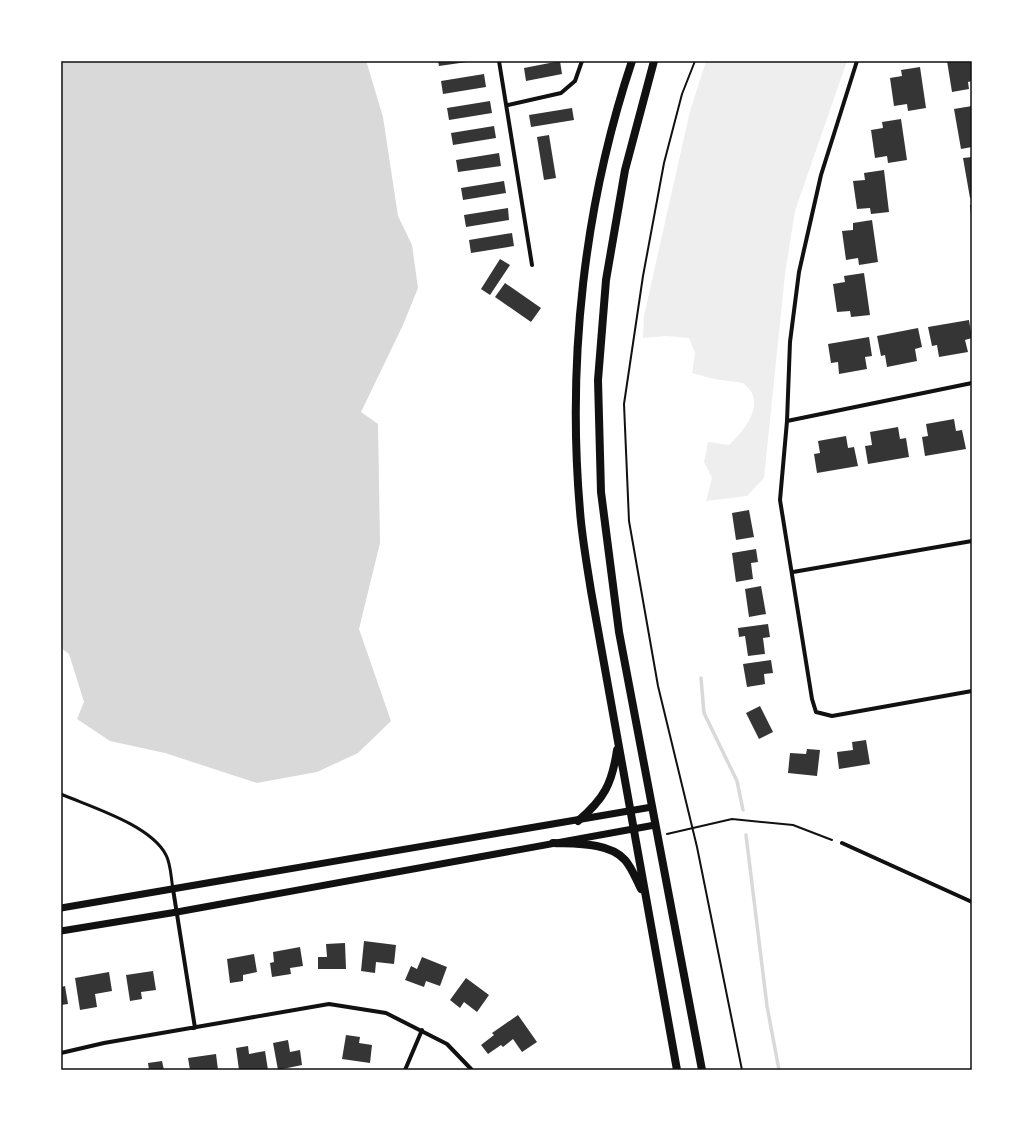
<svg xmlns="http://www.w3.org/2000/svg" width="1033" height="1131" viewBox="0 0 1033 1131" font-family="'PT Sans',sans-serif">
  <rect width="100%" height="100%" fill="#fff"/>
  <!-- green -->
  <path fill="#eee" d="M706,61H847L795,211L785,274L764,478L747,496L706,501L712,478L704,462L708,442L729,445C741,434 761,411 752,393C750,389 746,386 743,383L714,379L692,373L695,353L689,338L666,336L643,338L644,316L690,111Z"/>
  <!-- water -->
  <path fill="#d9d9d9" d="M61,61H366L368,67L383,117L398,216L412,245L418,288L403,325L361,412L378,424L380,543L359,629L391,721L358,753L317,772L257,783L165,753L110,741L77,719L84,702L69,654L61,648Z"/>
  <g fill="none" stroke-linecap="round" stroke-linejoin="round">
    <!-- stream -->
    <path stroke="#d9d9d9" stroke-width="3.5" d="M701,678L704,713L737,781L743,810
      M746,835L767,1006L779,1070"/>
  </g>
  <!-- building -->
  <path fill="#353535" d="M438,61H467V62L439,66Z
    M560,61L562,74L526,81L524,68Z
    M947,61H972V81L968,82L969,89L952,92Z
    M920,67L926,108L908,111L907,104L894,106L890,78L902,76L901,70Z
    M484,74L486,87L443,94L441,81Z
    M490,101L492,113L449,120L447,108Z
    M972,106V147L961,149L954,109Z
    M572,108L574,120L531,127L529,115Z
    M901,119L907,160L888,163L887,156L875,158L871,130L883,128L882,122Z
    M494,126L496,138L453,145L451,133Z
    M549,135L556,178L544,180L537,137Z
    M499,153L501,166L458,172L456,160Z
    M972,157V198H970L963,158Z
    M884,170L889,212L871,214L870,208L857,209L853,181L865,180L864,173Z
    M504,181L506,193L463,200L461,188Z
    M970,205H972V215H971Z
    M508,208L509,220L466,227L464,215Z
    M872,220L878,262L859,265L858,258L846,260L842,231L853,230V223Z
    M512,233L514,246L471,253L469,240Z
    M500,259L510,265L490,295L481,289Z
    M864,273L870,315L851,317L850,311L837,312L833,284L845,282L844,276Z
    M505,283L541,308L531,322L495,297Z
    M969,320L972,338L965,340L968,352L939,357L937,345L932,346L928,327Z
    M918,328L922,347L915,349L917,361L887,367L885,355L881,356L877,336Z
    M869,337L872,356L865,357L867,369L839,374L838,362L831,363L828,344Z
    M954,419L956,431L962,430L966,449L925,456L922,437L928,436L926,424Z
    M898,427L900,439L906,438L909,457L868,464L865,446L872,445L870,432Z
    M846,436L848,448L854,447L858,466L817,473L814,454L820,453L818,441Z
    M749,510L754,537L736,540L732,513Z
    M756,549L758,562L751,563L753,579L736,582L732,553Z
    M761,586L766,614L749,617L745,589Z
    M768,624L770,637L763,638L765,654L748,656L745,636L739,637L738,628Z
    M771,660L773,673L764,674L765,684L747,687L743,664Z
    M760,706L773,732L759,739L746,713Z
    M866,740L870,764L839,769L837,752L853,750L852,742Z
    M807,749L820,750L817,776L788,773L790,753L806,754Z
    M364,941L396,945L394,964L376,962L375,973L361,971Z
    M345,943L346,969H318V957H327L326,944Z
    M300,947L303,966L290,968L291,974L272,977L270,963L274,962L273,952Z
    M254,954L257,972L243,975V981L230,983L227,959Z
    M422,957L447,967L440,986L426,981L424,987L405,980L411,966L417,969Z
    M153,971L156,990L141,992L142,999L130,1001L126,975Z
    M109,972L112,991L95,994L97,1007L80,1010L75,978Z
    M466,978L489,995L477,1012L464,1002L460,1008L450,1000Z
    M65,986L68,1004L61,1005V987Z
    M518,1015L537,1042L522,1052L513,1039L503,1047L501,1045L488,1054L481,1045L494,1035L492,1033Z
    M346,1035L360,1037L359,1043L372,1045L370,1063L342,1059Z
    M288,1040L290,1052L300,1050L302,1065L278,1070L273,1043Z
    M248,1046L249,1054L265,1051L268,1070H239L236,1048Z
    M216,1054L218,1070H190L188,1058Z
    M162,1061L164,1070H149L148,1063Z"/>
  <g fill="none" stroke-linecap="round" stroke-linejoin="round">
    <!-- path -->
    <path stroke="#111" stroke-width="2" d="M695,61L682,94L664,163L643,276L624,404L629,521L658,686L697,847L742,1070
      M667,834L732,819L793,825L832,840"/>
    <!-- service -->
    <path stroke="#111" stroke-width="3" d="M61,794C91,807 151,825 166,855C171,864 171,879 173,889"/>
    <!-- minor -->
    <path stroke="#111" stroke-width="4" d="M499,61L532,265
      M857,61L821,175L799,272L790,342L787,421L780,500L812,699L816,712L832,716L972,691
      M508,105L561,93L575,81L582,61
      M787,421L972,383
      M793,572L972,541
      M842,843L972,902
      M173,889L195,1028
      M61,1053L104,1043L329,1004L386,1013L447,1044L472,1070
      M405,1070L422,1030"/>
    <!-- tertiary -->
    <path stroke="#111" stroke-width="7" d="M61,908L652,807
      M61,931L177,912L655,825"/>
    <!-- secondary -->
    <path stroke="#111" stroke-width="8" d="M632,61C584,205 567,360 580,511C582,538 587,565 591,591L677,1070
      M654,61L625,170L606,280L598,380L601,492L619,632L702,1070
      M578,821C604,799 612,784 617,750
      M553,843C575,844 609,842 625,860C632,868 636,879 641,889"/>
  </g>
  <!-- border -->
  <rect width="1033" height="1131" fill="none" stroke="#ffffff" stroke-width="124"/>
  <rect x="62" y="62" width="909" height="1007" fill="none" stroke="#111" stroke-width="1.5"/>
</svg>
